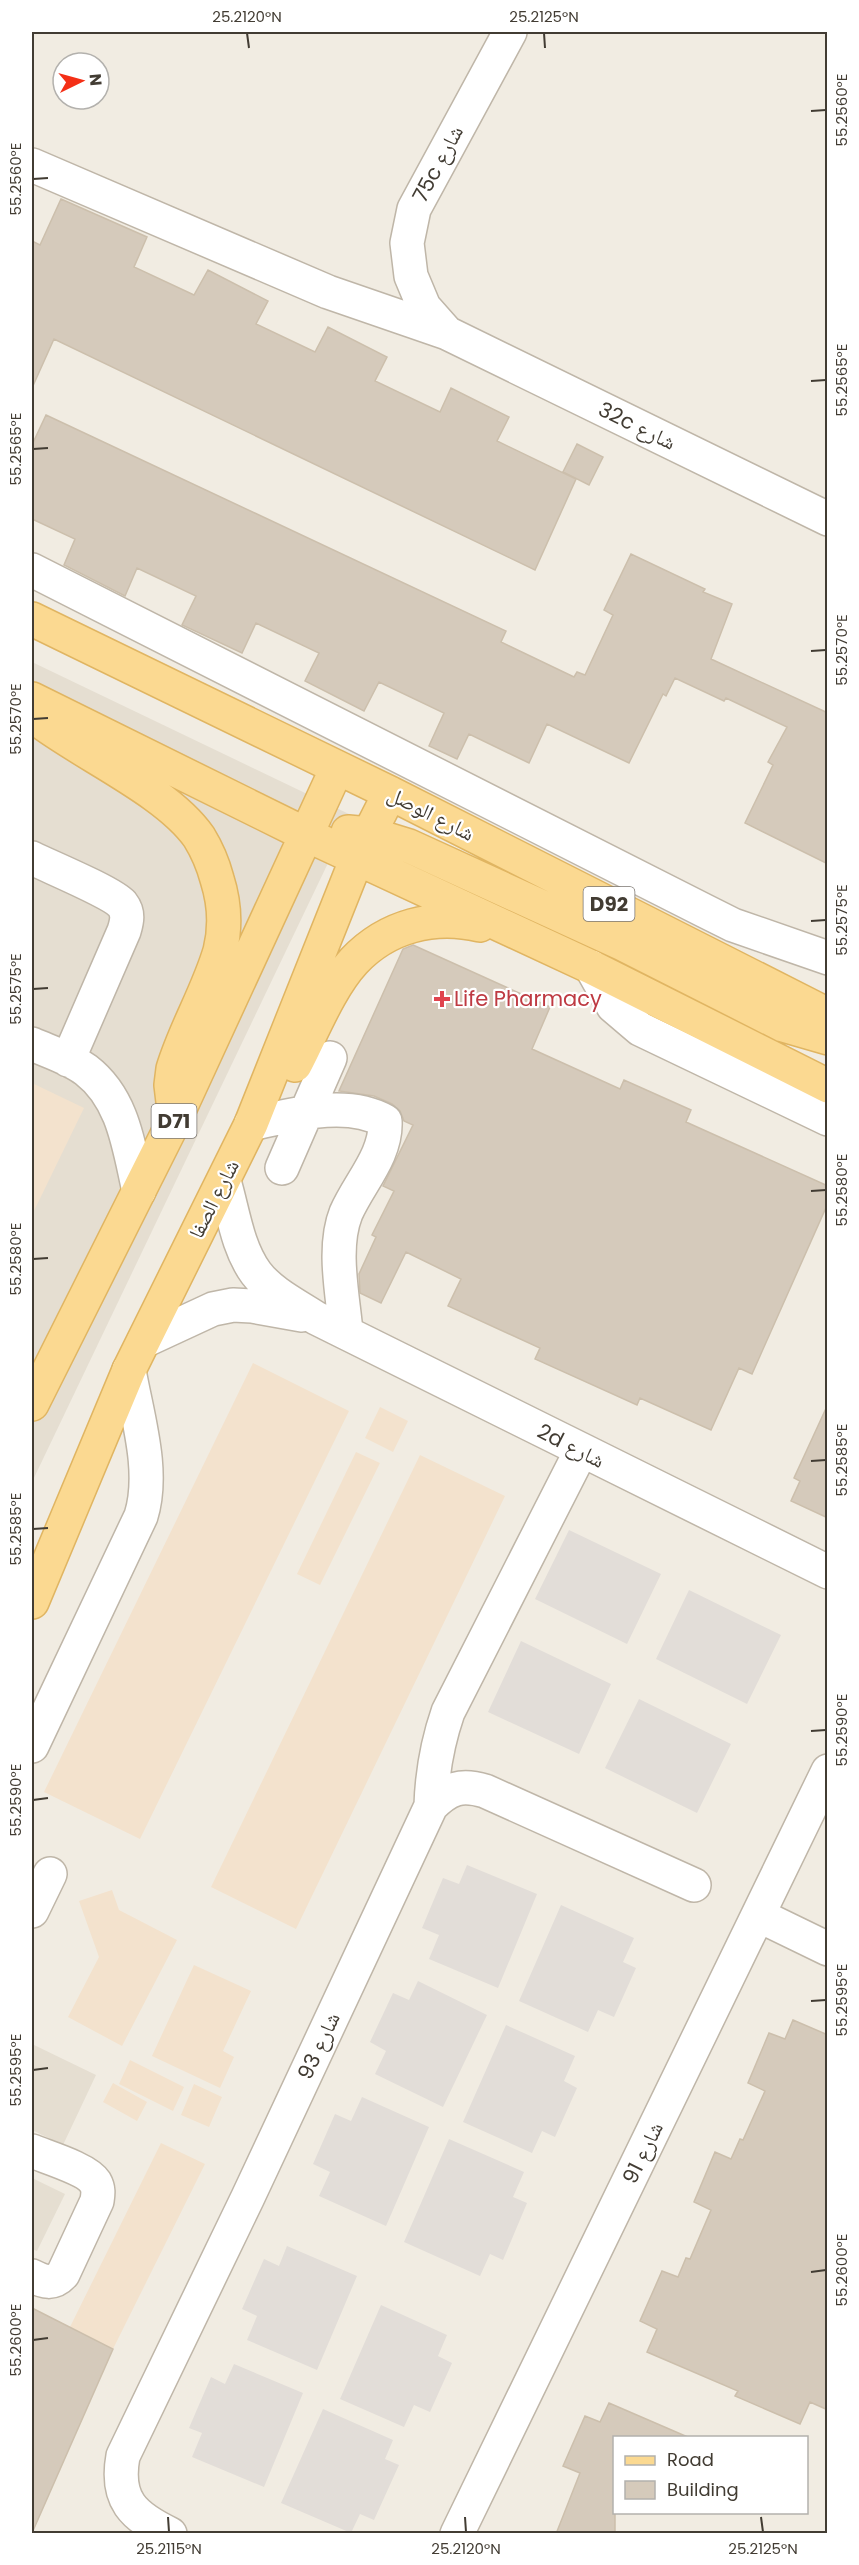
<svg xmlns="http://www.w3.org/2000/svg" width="859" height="2565" viewBox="0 0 859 2565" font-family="Poppins,'Noto Naskh Arabic',sans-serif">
  <rect width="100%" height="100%" fill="#f1ece2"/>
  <!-- residential -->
  <path fill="#e5ded1" d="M32,662L351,815L32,1482Z
    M32,2044L96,2075L63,2145L32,2130Z
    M32,2178L65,2194L37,2251L32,2249Z"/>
  <!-- commercial -->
  <path fill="#f3e2cd" d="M32,1083L84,1108L32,1215Z
    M253,1363L349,1411L140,1839L44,1792Z
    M380,1407L408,1421L393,1452L365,1438Z
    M356,1452L380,1463L320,1585L297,1574Z
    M420,1455L505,1496L296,1929L211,1887Z
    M112,1890L119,1910L177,1940L122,2046L68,2017L99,1957L79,1901Z
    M194,1965L251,1991L223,2051L234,2057L220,2088L152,2056Z
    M130,2060L184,2087L173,2111L119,2084Z
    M113,2083L147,2102L137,2121L103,2102Z
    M194,2084L222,2097L209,2127L181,2115Z
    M161,2143L205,2164L113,2349L70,2327Z"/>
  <!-- industrial -->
  <path fill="#e2ddd8" d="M569,1530L661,1574L627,1644L535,1599Z
    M689,1590L781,1635L747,1704L656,1659Z
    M521,1641L611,1684L579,1754L488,1712Z
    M639,1699L731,1744L697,1813L605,1768Z
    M467,1865L537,1894L498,1988L429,1959L439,1935L422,1928L443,1878L459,1884Z
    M561,1905L634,1938L623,1962L636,1968L614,2017L598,2010L588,2032L519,2001Z
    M418,1981L487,2015L443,2107L375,2074L386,2051L370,2042L393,1993L409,2000Z
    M506,2025L575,2056L564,2081L577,2088L555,2137L542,2131L532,2153L463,2122Z
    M362,2097L429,2127L386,2226L319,2196L330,2172L313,2164L335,2114L351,2121Z
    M449,2139L524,2172L513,2197L527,2203L503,2260L490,2254L480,2276L404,2242Z
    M287,2246L357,2276L317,2370L247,2340L257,2316L242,2309L264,2259L279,2266Z
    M381,2305L447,2335L438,2356L452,2363L430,2412L414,2405L404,2427L340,2399Z
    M234,2364L303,2393L264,2487L192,2457L202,2433L189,2428L211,2377L225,2384Z
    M323,2409L393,2440L385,2459L399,2465L374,2520L360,2514L351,2533L281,2503Z"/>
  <!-- building -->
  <path fill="#d5cabb" stroke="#ccbfac" stroke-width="1.5" d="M61,199L147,237L134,267L194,295L208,270L268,301L256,324L315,352L328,327L387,357L375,381L440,412L451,388L509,417L497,441L576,479L535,570L54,339L32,388V241L40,245Z
    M46,415L506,631L501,642L574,677L577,672L585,675L613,615L604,610L631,554L705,589L703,592L732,604L711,659L828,713V864L745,823L773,765L768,762L787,727L726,698L724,701L675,678L666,696L663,694L629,763L547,724L529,763L469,734L457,759L429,746L444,713L379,682L364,711L305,681L319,653L256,623L242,653L182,625L196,596L137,568L125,596L64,565L75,539L32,519V445Z
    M577,444L603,457L589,485L563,472Z
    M413,945L550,1007L532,1049L620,1089L624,1080L691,1110L686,1122L828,1186V1203L752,1374L739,1368L711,1430L640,1398L637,1405L535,1359L540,1348L448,1306L461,1279L406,1252L381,1303L360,1293L359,1274L376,1237L372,1235L394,1191L383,1186L413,1125L404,1121L400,1111L392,1104L374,1096L339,1091L403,949Z
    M828,1404V1518L791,1501L800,1481L794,1478Z
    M793,2020L828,2035V2410L810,2402L800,2424L735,2396L738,2391L647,2352L657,2329L640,2321L662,2271L678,2277L686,2258L690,2259L711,2210L694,2202L715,2152L731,2159L740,2139L743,2140L765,2091L748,2083L769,2033L785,2039Z
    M32,2308L113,2349L32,2533Z
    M609,2403L690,2438H615V2534H556L580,2473L563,2466L585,2416L600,2422Z"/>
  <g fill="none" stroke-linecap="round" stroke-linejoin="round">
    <!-- minor casing -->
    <g stroke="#bfb6a8" stroke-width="36">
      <path id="minor" d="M32,165L328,292L447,333L828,519
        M447,333L424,307L411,276L407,243L414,209L510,32
        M32,570L705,911L733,925L828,958
        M32,858C50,867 111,892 122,904C129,913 127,921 124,931L68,1060
        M591,967L613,1006L640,1029L828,1119
        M32,1044C50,1052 70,1058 86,1070C124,1099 129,1148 139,1191
        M251,1124C292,1115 346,1099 385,1121C387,1155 359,1183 346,1213C332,1248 343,1296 346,1332
        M282,1168L330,1058
        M224,1181C233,1211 237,1247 256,1273C270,1292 296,1305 316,1318L828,1572
        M144,1341L213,1309L233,1305L252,1306L302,1315
        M32,1746L141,1516C155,1471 137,1416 129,1370
        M431,1806C432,1772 437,1744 448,1712L581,1451
        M32,1911L50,1874
        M758,1915L828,1949
        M32,2151C46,2157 87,2169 95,2182C99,2189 98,2194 97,2201L63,2274C53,2285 44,2282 32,2276
        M170,2534C133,2516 115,2500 123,2456L248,2197L431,1806C449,1788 461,1784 485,1791L694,1885
        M457,2534L828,1771"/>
    </g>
    <!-- major casing -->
    <g stroke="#e0b562" stroke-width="36">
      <path id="major" d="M32,619L390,793L828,1015
        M32,699L307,835L591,967L828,1086
        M37,719C84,755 167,791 199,837C207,850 213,864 217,879C224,901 226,927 220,951C208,992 185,1029 173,1069L171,1085L174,1110
        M348,832L370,834L409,846L623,944L783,1025L828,1038
        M295,1065C312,1033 329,988 354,961C387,926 434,914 480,925
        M32,1404L176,1117L337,768
        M32,1602L129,1370L251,1124L357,858L390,793"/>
    </g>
    <!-- minor -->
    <use href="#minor" stroke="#fff" stroke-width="33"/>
    <!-- major -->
    <use href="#major" stroke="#fbd991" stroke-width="33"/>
  </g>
  <!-- ticks -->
  <path fill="none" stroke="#423c33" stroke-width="2" d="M247,33L249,48M544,33L545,48M811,111L826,110M33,179L48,178M811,381L826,380M33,449L48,448M811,651L826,650M33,719L48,718M811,921L826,920M33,989L48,988M811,1191L826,1190M33,1259L48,1258M811,1461L826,1460M33,1529L48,1528M811,1731L826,1730M33,1800L48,1798M811,2001L826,2000M33,2070L48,2068M811,2272L826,2270M33,2340L48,2338M168,2517L169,2532M465,2517L466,2532M761,2517L763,2532"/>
  <!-- markers -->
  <path fill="#e0444e" stroke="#fff" stroke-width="2" d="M439 990h6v6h6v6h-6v6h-6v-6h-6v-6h6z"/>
  <g text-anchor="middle" stroke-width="4.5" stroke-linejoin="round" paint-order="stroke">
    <!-- shield labels -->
    <g fill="#fff" stroke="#7b7670" stroke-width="1.5">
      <rect x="583.5" y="887" width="51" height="34" rx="4.5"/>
      <rect x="151.5" y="1104" width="45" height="34" rx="4.5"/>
    </g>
    <g font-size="20" font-weight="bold" fill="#423c33">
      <text x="609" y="911">D92</text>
      <text x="174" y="1128">D71</text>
    </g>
    <!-- street labels -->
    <g font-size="21" fill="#423c33" stroke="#fff">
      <text transform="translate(438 164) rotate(-62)" y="7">75c شارع</text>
      <text transform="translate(637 426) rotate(26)" y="7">32c شارع</text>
      <text transform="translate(431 814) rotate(27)" y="7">شارع الوصل</text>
      <text transform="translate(214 1199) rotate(-63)" y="7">شارع الصفا</text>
      <text transform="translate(571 1446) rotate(27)" y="7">2d شارع</text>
      <text transform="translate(319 2046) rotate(-65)" y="7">شارع 93</text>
      <text transform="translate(643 2153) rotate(-64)" y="7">شارع 91</text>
    </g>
    <!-- health labels -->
    <g font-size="21" fill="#be3a42" stroke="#fff" text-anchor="start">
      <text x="454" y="1006">Life Pharmacy</text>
    </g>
  </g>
  <!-- border -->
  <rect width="859" height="2565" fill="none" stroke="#ffffff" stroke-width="66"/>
  <!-- legend -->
  <rect x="613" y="2436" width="195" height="78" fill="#ffffff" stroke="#b3b1ad" stroke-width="1.5"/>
  <rect x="625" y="2456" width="30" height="9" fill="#fbd991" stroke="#b3b1ad" stroke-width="1.5"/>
  <text x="667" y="2466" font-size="18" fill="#423c33">Road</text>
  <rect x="625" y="2481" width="30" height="18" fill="#d5cabb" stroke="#b3b1ad" stroke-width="1.5"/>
  <text x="667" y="2496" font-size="18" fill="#423c33">Building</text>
  <!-- north arrow -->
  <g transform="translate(81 81) rotate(85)"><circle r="28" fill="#ffffff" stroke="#b3b1ad" stroke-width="1.5"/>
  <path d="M0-4.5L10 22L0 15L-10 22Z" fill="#f42f16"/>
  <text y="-9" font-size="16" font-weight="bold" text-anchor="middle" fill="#423c33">N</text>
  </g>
  <rect x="33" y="33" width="793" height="2499" fill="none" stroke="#423c33" stroke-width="2"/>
  <g font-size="15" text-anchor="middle" fill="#423c33">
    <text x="247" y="22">25.2120°N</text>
    <text x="544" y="22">25.2125°N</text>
    <text transform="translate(842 110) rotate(-90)" y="5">55.2560°E</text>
    <text transform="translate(16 179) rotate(-90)" y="5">55.2560°E</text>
    <text transform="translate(842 380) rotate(-90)" y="5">55.2565°E</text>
    <text transform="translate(16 449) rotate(-90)" y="5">55.2565°E</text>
    <text transform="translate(842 650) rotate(-90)" y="5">55.2570°E</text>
    <text transform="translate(16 719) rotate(-90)" y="5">55.2570°E</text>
    <text transform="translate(842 920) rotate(-90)" y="5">55.2575°E</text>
    <text transform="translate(16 989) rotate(-90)" y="5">55.2575°E</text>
    <text transform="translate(842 1190) rotate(-90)" y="5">55.2580°E</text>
    <text transform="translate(16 1259) rotate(-90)" y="5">55.2580°E</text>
    <text transform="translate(842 1460) rotate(-90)" y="5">55.2585°E</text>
    <text transform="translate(16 1529) rotate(-90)" y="5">55.2585°E</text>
    <text transform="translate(842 1730) rotate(-90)" y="5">55.2590°E</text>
    <text transform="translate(16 1800) rotate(-90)" y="5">55.2590°E</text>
    <text transform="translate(842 2000) rotate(-90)" y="5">55.2595°E</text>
    <text transform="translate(16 2070) rotate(-90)" y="5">55.2595°E</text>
    <text transform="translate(842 2270) rotate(-90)" y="5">55.2600°E</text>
    <text transform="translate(16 2340) rotate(-90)" y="5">55.2600°E</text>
    <text x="169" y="2554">25.2115°N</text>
    <text x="466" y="2554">25.2120°N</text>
    <text x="763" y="2554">25.2125°N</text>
  </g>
</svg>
